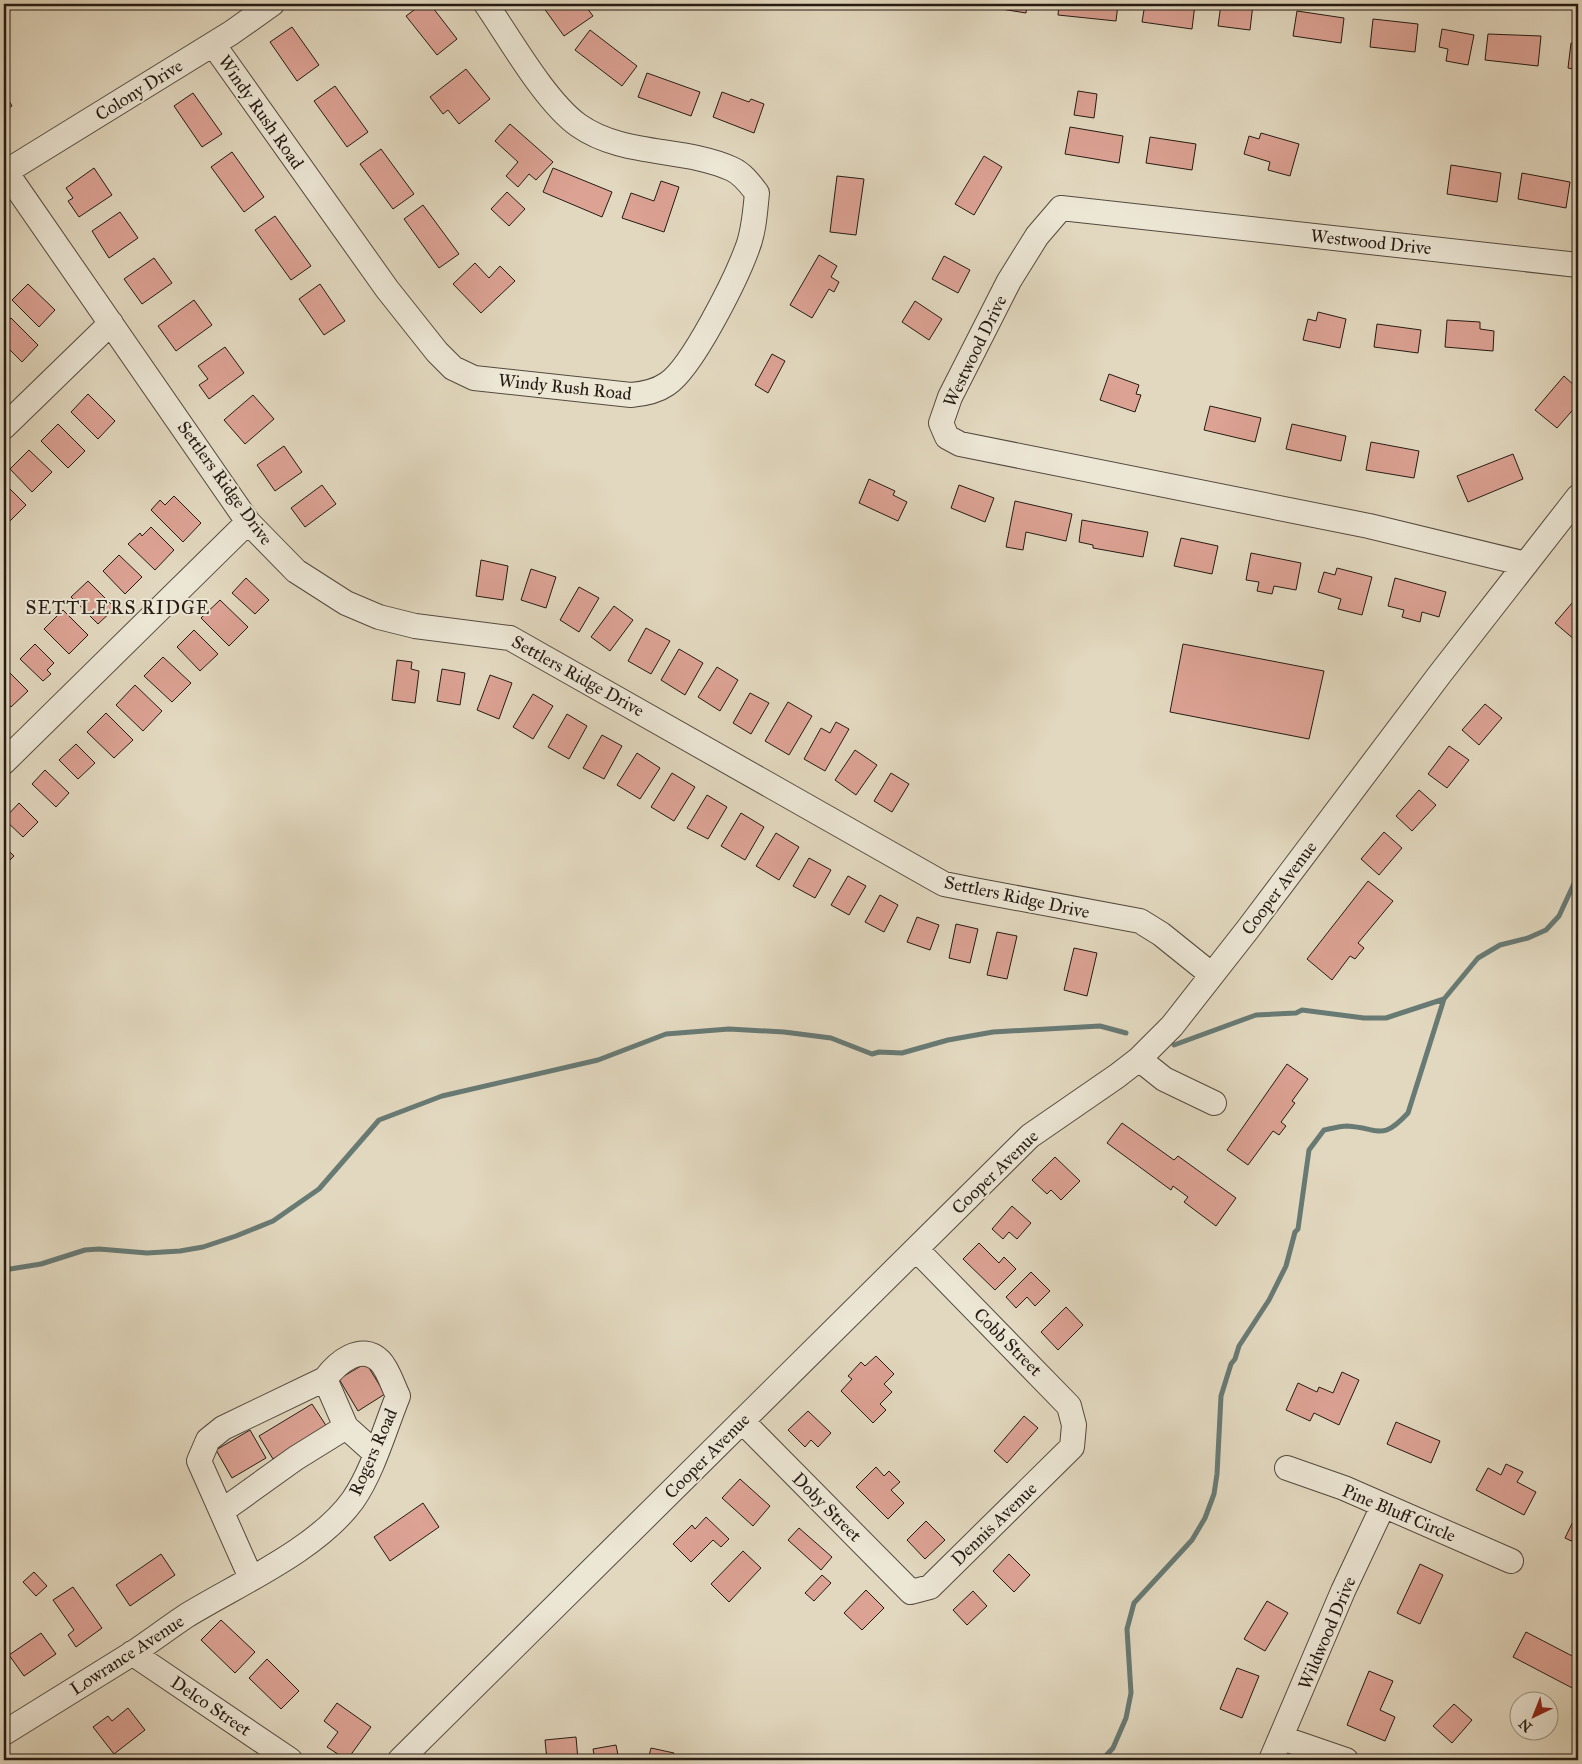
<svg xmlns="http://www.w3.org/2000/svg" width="1582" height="1764" viewBox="0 0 1582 1764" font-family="'IM FELL Great Primer',serif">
  <rect width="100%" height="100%" fill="#e2d8bf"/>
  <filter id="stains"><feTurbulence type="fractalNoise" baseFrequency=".004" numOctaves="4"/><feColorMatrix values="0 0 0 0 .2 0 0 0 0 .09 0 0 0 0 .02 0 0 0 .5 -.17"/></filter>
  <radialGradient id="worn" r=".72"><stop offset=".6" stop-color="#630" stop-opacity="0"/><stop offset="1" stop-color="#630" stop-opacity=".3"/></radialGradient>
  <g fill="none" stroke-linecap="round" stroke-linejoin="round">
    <!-- stream -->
    <path stroke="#687a74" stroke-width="5" d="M1174,1045L1256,1015L1296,1013L1302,1010L1364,1018H1386L1444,999
      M4,1270L41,1264L85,1250L99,1249L147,1253L180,1251L203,1247L236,1236L273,1221L319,1189L379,1120L442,1096L598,1060L666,1034L729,1029L784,1032L831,1038L872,1054L879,1052L902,1053L948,1040L993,1032L1100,1026L1126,1033
      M1102,1760L1113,1748L1126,1718L1131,1693L1127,1629L1134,1603L1192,1540L1205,1518L1214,1494L1217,1474L1221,1396L1231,1364L1235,1359L1239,1346L1269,1300L1286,1266L1295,1232L1298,1229L1309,1150L1324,1130C1331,1129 1340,1126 1347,1126C1380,1128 1381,1142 1408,1113L1444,999L1478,958L1500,945L1528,938L1546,930L1559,916L1578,875"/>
  </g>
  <!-- building -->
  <path fill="#dca294" stroke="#251b13" d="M422,4H430L457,39L437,55L406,16Z
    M541,4H584L593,16L564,36Z
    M989,4H1027L1026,13L989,7Z
    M1059,4H1118L1116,21L1058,15Z
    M1145,4H1195L1192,29L1142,22Z
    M1221,4H1253L1250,30L1218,26Z
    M1297,11L1344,18L1341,43L1293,36Z
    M1373,19L1418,24L1415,52L1370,47Z
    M292,27L319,65L297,81L270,42Z
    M1442,29L1474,35L1468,65L1446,61L1448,49L1439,47Z
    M590,30L637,66L622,86L575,50Z
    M1488,34L1541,36L1538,66L1485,60Z
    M1571,43L1578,44V70L1568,68Z
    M466,69L490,99L459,124L448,110L443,114L430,97Z
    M647,73L700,92L691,116L638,97Z
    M335,86L368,132L347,147L314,101Z
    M1078,91L1097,94L1094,118L1074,115Z
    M4,92L12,106L4,111Z
    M722,92L749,102L751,99L764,104L754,133L713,117Z
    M193,93L222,134L202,147L174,106Z
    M510,124L553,162L536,180L529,174L518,187L506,176L518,162L495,141Z
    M1070,127L1123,136L1119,163L1065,154Z
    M1261,133L1299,144L1290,176L1268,170L1270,162L1244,154L1249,136L1259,139Z
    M1150,137L1196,144L1192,170L1146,163Z
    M381,149L414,194L393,209L360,164Z
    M232,152L264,197L244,212L211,167Z
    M984,156L1002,167L974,215L955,204Z
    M1451,165L1501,173L1497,202L1447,194Z
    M94,168L112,195L79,217L68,201L73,198L66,188Z
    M553,168L612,192L602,217L543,192Z
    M1522,173L1570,182L1566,208L1518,199Z
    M837,176L864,179L856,235L830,232Z
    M661,181L679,187L664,232L622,218L631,193L654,201Z
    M507,192L525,209L509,226L491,209Z
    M423,205L459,254L439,268L404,219Z
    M120,212L138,238L109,258L92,231Z
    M275,216L311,266L291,280L255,230Z
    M819,255L837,266L831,277L839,282L834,292L829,289L812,318L790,305Z
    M944,256L970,270L958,293L932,279Z
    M154,258L172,283L142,304L124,279Z
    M475,263L489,278L500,266L515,281L481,313L453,284Z
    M28,284L55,310L39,327L12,300Z
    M320,284L345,321L324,335L299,299Z
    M194,300L212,325L176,351L158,326Z
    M915,301L942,319L929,340L902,322Z
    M1318,312L1346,319L1340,348L1303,340L1308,319L1316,321Z
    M11,318L38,345L22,362L4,344V326Z
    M1447,320L1480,322V329L1494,331L1493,351L1445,347Z
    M1377,324L1421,330L1418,353L1374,347Z
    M225,347L244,373L209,399L199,385L208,379L198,366Z
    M772,354L785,361L768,393L755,385Z
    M1109,374L1139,385L1136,394L1141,395L1135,412L1100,400Z
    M1564,376L1578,389V397L1573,403L1577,405L1557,428L1535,410Z
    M88,394L115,421L98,439L71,412Z
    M253,395L274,419L245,444L224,420Z
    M1210,406L1261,418L1255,442L1204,430Z
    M58,424L85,451L68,468L41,441Z
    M1292,424L1346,436L1341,461L1286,449Z
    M1371,442L1419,451L1414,478L1366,470Z
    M284,446L302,472L275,491L257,465Z
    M29,450L52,472L32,492L10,469Z
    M1513,454L1523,479L1468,502L1457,476Z
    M869,479L895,491L893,495L907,502L898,521L859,503Z
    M4,483L26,505L8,523L4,519Z
    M322,485L336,504L305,527L291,508Z
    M959,485L994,498L985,522L951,508Z
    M174,496L201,523L183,542L151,510L160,500L165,505Z
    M1015,501L1072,514L1066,541L1026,532L1023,550L1006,547Z
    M1082,520L1148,532L1143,557L1093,548V545L1079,542Z
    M151,527L174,550L155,570L128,544L140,533L142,536Z
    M1181,538L1218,546L1212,574L1174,566Z
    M1251,553L1301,563L1296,590L1274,586L1272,594L1257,591L1259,582L1246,580Z
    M119,555L142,577L125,594L103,571Z
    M481,560L508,566L503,600L476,596Z
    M1337,568L1372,577L1362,615L1338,609L1341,599L1318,592L1324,572L1335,575Z
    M531,569L556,577L546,608L521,600Z
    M246,578L269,600L255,614L232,593Z
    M1395,578L1446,592L1439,617L1422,612L1420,622L1402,617L1404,610L1388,606Z
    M88,581L115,608L98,624L71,597Z
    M579,587L599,598L579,632L560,620Z
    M1578,596V637L1575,640L1555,623Z
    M220,600L248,627L229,646L201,618Z
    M614,606L633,620L610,651L591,637Z
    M63,610L88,635L69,654L44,629Z
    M646,628L670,641L651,674L628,661Z
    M194,630L218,654L200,671L177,647Z
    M35,644L54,663L47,670L51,674L43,681L20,659Z
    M1183,644L1324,671L1309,739L1170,712Z
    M679,649L703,663L685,695L661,680Z
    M163,657L191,683L172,702L144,676Z
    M397,660L412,662L411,669L419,671L415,703L392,700Z
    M4,667L28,691L11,707L4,699Z
    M717,667L738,680L720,711L698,697Z
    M442,669L465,673L460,705L437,701Z
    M490,675L512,683L499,719L477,710Z
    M135,685L162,711L143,731L116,705Z
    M750,693L769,703L751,734L733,723Z
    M533,694L553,706L533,739L513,727Z
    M788,702L812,716L789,755L765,741Z
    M1485,704L1502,718L1479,745L1462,730Z
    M106,713L133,740L114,758L87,732Z
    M567,714L587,726L569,759L548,747Z
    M836,722L849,729L825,771L804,759L821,728L830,733Z
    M602,735L622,746L604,779L583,768Z
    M76,744L95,763L78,779L59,760Z
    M1449,746L1469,760L1447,788L1428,774Z
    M855,750L877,765L856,795L835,780Z
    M637,753L660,768L640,799L617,785Z
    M45,770L69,793L56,807L32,784Z
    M672,773L695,787L674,821L651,807Z
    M891,773L909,784L892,812L874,801Z
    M1419,790L1436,805L1412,831L1396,816Z
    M707,795L727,807L708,839L687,828Z
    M19,803L38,822L23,837L4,819Z
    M741,813L764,827L745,860L721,846Z
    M1384,832L1402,848L1379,875L1361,859Z
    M776,833L799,847L779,880L756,866Z
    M4,846L14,856L4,866Z
    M809,858L831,870L815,898L793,886Z
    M848,876L866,886L849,915L831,905Z
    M1368,881L1393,901L1358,943L1364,948L1355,959L1350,956L1332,980L1307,959Z
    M880,895L898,905L884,932L865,922Z
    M917,917L939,925L930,950L907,942Z
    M956,924L978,929L970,963L949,958Z
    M997,932L1017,936L1007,979L987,975Z
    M1074,948L1097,953L1087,996L1064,990Z
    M1287,1064L1308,1079L1292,1101L1295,1103L1281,1122L1286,1126L1279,1135L1273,1131L1248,1165L1227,1150Z
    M1122,1123L1174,1160L1178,1156L1236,1198L1216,1226L1184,1202L1188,1197L1173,1186L1171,1190L1107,1143Z
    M1055,1157L1080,1181L1061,1200L1051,1190L1047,1194L1032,1180Z
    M1012,1206L1031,1223L1017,1239L1009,1232L1003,1239L992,1229Z
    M979,1243L999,1263L1004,1257L1016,1269L995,1290L963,1259Z
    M1031,1272L1050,1291L1035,1306L1027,1297L1016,1308L1006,1297Z
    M1066,1307L1083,1325L1058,1350L1041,1332Z
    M876,1356L894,1374L884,1384L892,1392L880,1404L886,1410L873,1423L841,1391L852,1379L848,1376L861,1362L865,1366Z
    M366,1363L385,1394L358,1411L339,1379Z
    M1342,1372L1359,1380L1339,1425L1314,1413L1310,1421L1286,1410L1298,1383L1317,1392L1319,1387L1333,1393Z
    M312,1404L327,1427L273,1459L259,1436Z
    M808,1411L831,1433L818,1447L811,1440L805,1447L788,1430Z
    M1024,1416L1038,1428L1007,1463L994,1451Z
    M1396,1422L1440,1441L1431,1463L1387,1444Z
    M250,1430L266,1458L232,1478L216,1450Z
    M1506,1464L1523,1472L1517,1482L1536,1492L1524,1515L1476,1490L1488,1468L1501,1475Z
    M876,1467L884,1476L889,1471L900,1482L891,1490L904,1503L888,1519L856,1487Z
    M740,1479L770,1506L753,1526L722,1498Z
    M423,1503L439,1527L390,1561L374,1537Z
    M1578,1511V1544L1565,1538Z
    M706,1517L729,1539L721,1547L713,1540L691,1562L673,1544L692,1525L695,1529Z
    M926,1521L945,1540L925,1559L907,1540Z
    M799,1528L832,1557L821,1570L788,1540Z
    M743,1551L761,1568L729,1602L711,1584Z
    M161,1554L175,1575L130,1606L116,1585Z
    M1009,1554L1030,1575L1014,1592L993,1571Z
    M1420,1564L1443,1575L1420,1624L1397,1613Z
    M34,1572L47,1586L36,1596L23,1582Z
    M822,1575L831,1583L814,1601L805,1593Z
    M73,1587L102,1628L76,1647L68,1635L74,1630L53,1600Z
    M866,1590L884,1608L862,1630L844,1613Z
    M973,1591L987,1606L967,1625L953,1610Z
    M1267,1601L1288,1613L1265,1651L1244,1639Z
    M221,1620L255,1652L235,1673L201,1640Z
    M1526,1632L1578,1659V1691L1513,1657Z
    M41,1633L56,1654L24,1676L9,1655Z
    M267,1659L299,1691L281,1709L249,1678Z
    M1237,1668L1259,1676L1242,1718L1220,1709Z
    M1369,1671L1393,1681L1380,1710L1395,1717L1385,1741L1347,1725Z
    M337,1703L371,1727L347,1760L327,1747L338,1732L324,1721Z
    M1454,1704L1472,1720L1452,1743L1433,1726Z
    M128,1708L145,1730L114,1754L93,1727L108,1716L112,1721Z
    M576,1737L578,1760H547L545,1740Z
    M616,1745L619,1760H595L593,1749Z
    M651,1748L674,1753L672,1760H648Z"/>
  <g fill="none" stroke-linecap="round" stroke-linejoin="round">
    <!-- minor casing -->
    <g stroke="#544a3e" stroke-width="26">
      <path id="minor" d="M213,44L387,289L437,352L453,368L474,378L631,395C643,394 657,391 667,384C692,368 736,279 747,249C754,232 755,212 757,193C750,184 743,174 732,169C684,147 623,157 578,125C545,101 510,39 486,4
        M6,172L248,522L296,571L346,603L379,617L415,626L510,638L935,879L944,884L974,890L1140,921L1161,934L1212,975
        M4,173L231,33L272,4
        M4,427L111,323
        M1526,564L1369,526L960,444L947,437L941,423L950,397L1009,281L1037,236L1061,208L1578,265
        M4,762L248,522
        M1139,1059L1164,1079L1214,1103
        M742,1421L911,1592L930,1587L1072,1447L1074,1425L1069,1406L916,1249
        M1287,1468L1344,1488L1511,1561
        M222,1511L296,1458L346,1427
        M251,1578L199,1461L208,1440L223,1428L325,1379
        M132,1653L290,1760
        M4,1733C47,1706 90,1680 133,1653C151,1641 168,1628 186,1616C238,1584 317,1550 353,1500C373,1471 385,1428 398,1396C393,1386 388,1369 380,1361C361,1342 337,1363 325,1379L346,1427L375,1453
        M1282,1738L1346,1760
        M400,1760L1030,1136L1117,1076L1139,1059L1172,1026L1248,929L1440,674L1578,497
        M1271,1760L1343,1591L1383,1506"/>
    </g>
    <!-- minor -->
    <use href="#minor" stroke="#ece6d5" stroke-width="24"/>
  </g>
  <g text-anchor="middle" stroke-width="4" stroke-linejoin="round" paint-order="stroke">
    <!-- street labels -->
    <g font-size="18" fill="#251b13" stroke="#ece6d5">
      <text transform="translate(139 90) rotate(-32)" y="6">Colony Drive</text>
      <text transform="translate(261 112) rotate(55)" y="6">Windy Rush Road</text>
      <text transform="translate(1371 242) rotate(6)" y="6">Westwood Drive</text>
      <text transform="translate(975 351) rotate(-64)" y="6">Westwood Drive</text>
      <text transform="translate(565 387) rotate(6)" y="6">Windy Rush Road</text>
      <text transform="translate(225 483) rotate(54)" y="6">Settlers Ridge Drive</text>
      <text transform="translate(578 676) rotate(29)" y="6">Settlers Ridge Drive</text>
      <text transform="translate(1279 888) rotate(-53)" y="6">Cooper Avenue</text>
      <text transform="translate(1017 897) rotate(12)" y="6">Settlers Ridge Drive</text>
      <text transform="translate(995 1172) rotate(-44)" y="6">Cooper Avenue</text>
      <text transform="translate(1008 1342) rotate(45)" y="6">Cobb Street</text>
      <text transform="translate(373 1452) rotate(-66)" y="6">Rogers Road</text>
      <text transform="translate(707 1456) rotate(-45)" y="6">Cooper Avenue</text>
      <text transform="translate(827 1507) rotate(45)" y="6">Doby Street</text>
      <text transform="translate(1399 1513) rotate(23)" y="6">Pine Bluff Circle</text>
      <text transform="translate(994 1524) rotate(-44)" y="6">Dennis Avenue</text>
      <text transform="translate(1327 1633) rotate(-67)" y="6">Wildwood Drive</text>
      <text transform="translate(127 1655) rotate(-33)" y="6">Lowrance Avenue</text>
      <text transform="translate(211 1706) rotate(34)" y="6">Delco Street</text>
    </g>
    <!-- neighbourhood labels -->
    <g font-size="19" letter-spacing="1" fill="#251b13" stroke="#ece6d5">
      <text x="118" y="614">SETTLERS RIDGE</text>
    </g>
  </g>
  <!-- margin -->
  <rect width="1582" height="1764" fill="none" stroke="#e2d8bf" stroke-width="20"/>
  <rect x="5" y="5" width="1572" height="1754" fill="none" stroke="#251b13" stroke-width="2.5"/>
  <rect x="10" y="10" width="1562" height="1744" fill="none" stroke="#251b13"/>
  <!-- north arrow -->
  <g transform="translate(1534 1716) rotate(223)"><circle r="24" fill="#ece6d5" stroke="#9c9587"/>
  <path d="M0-4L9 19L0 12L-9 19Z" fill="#8f2418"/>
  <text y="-8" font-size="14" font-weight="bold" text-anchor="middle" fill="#251b13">N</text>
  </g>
  <rect width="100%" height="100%" filter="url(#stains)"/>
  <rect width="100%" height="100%" fill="url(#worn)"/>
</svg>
